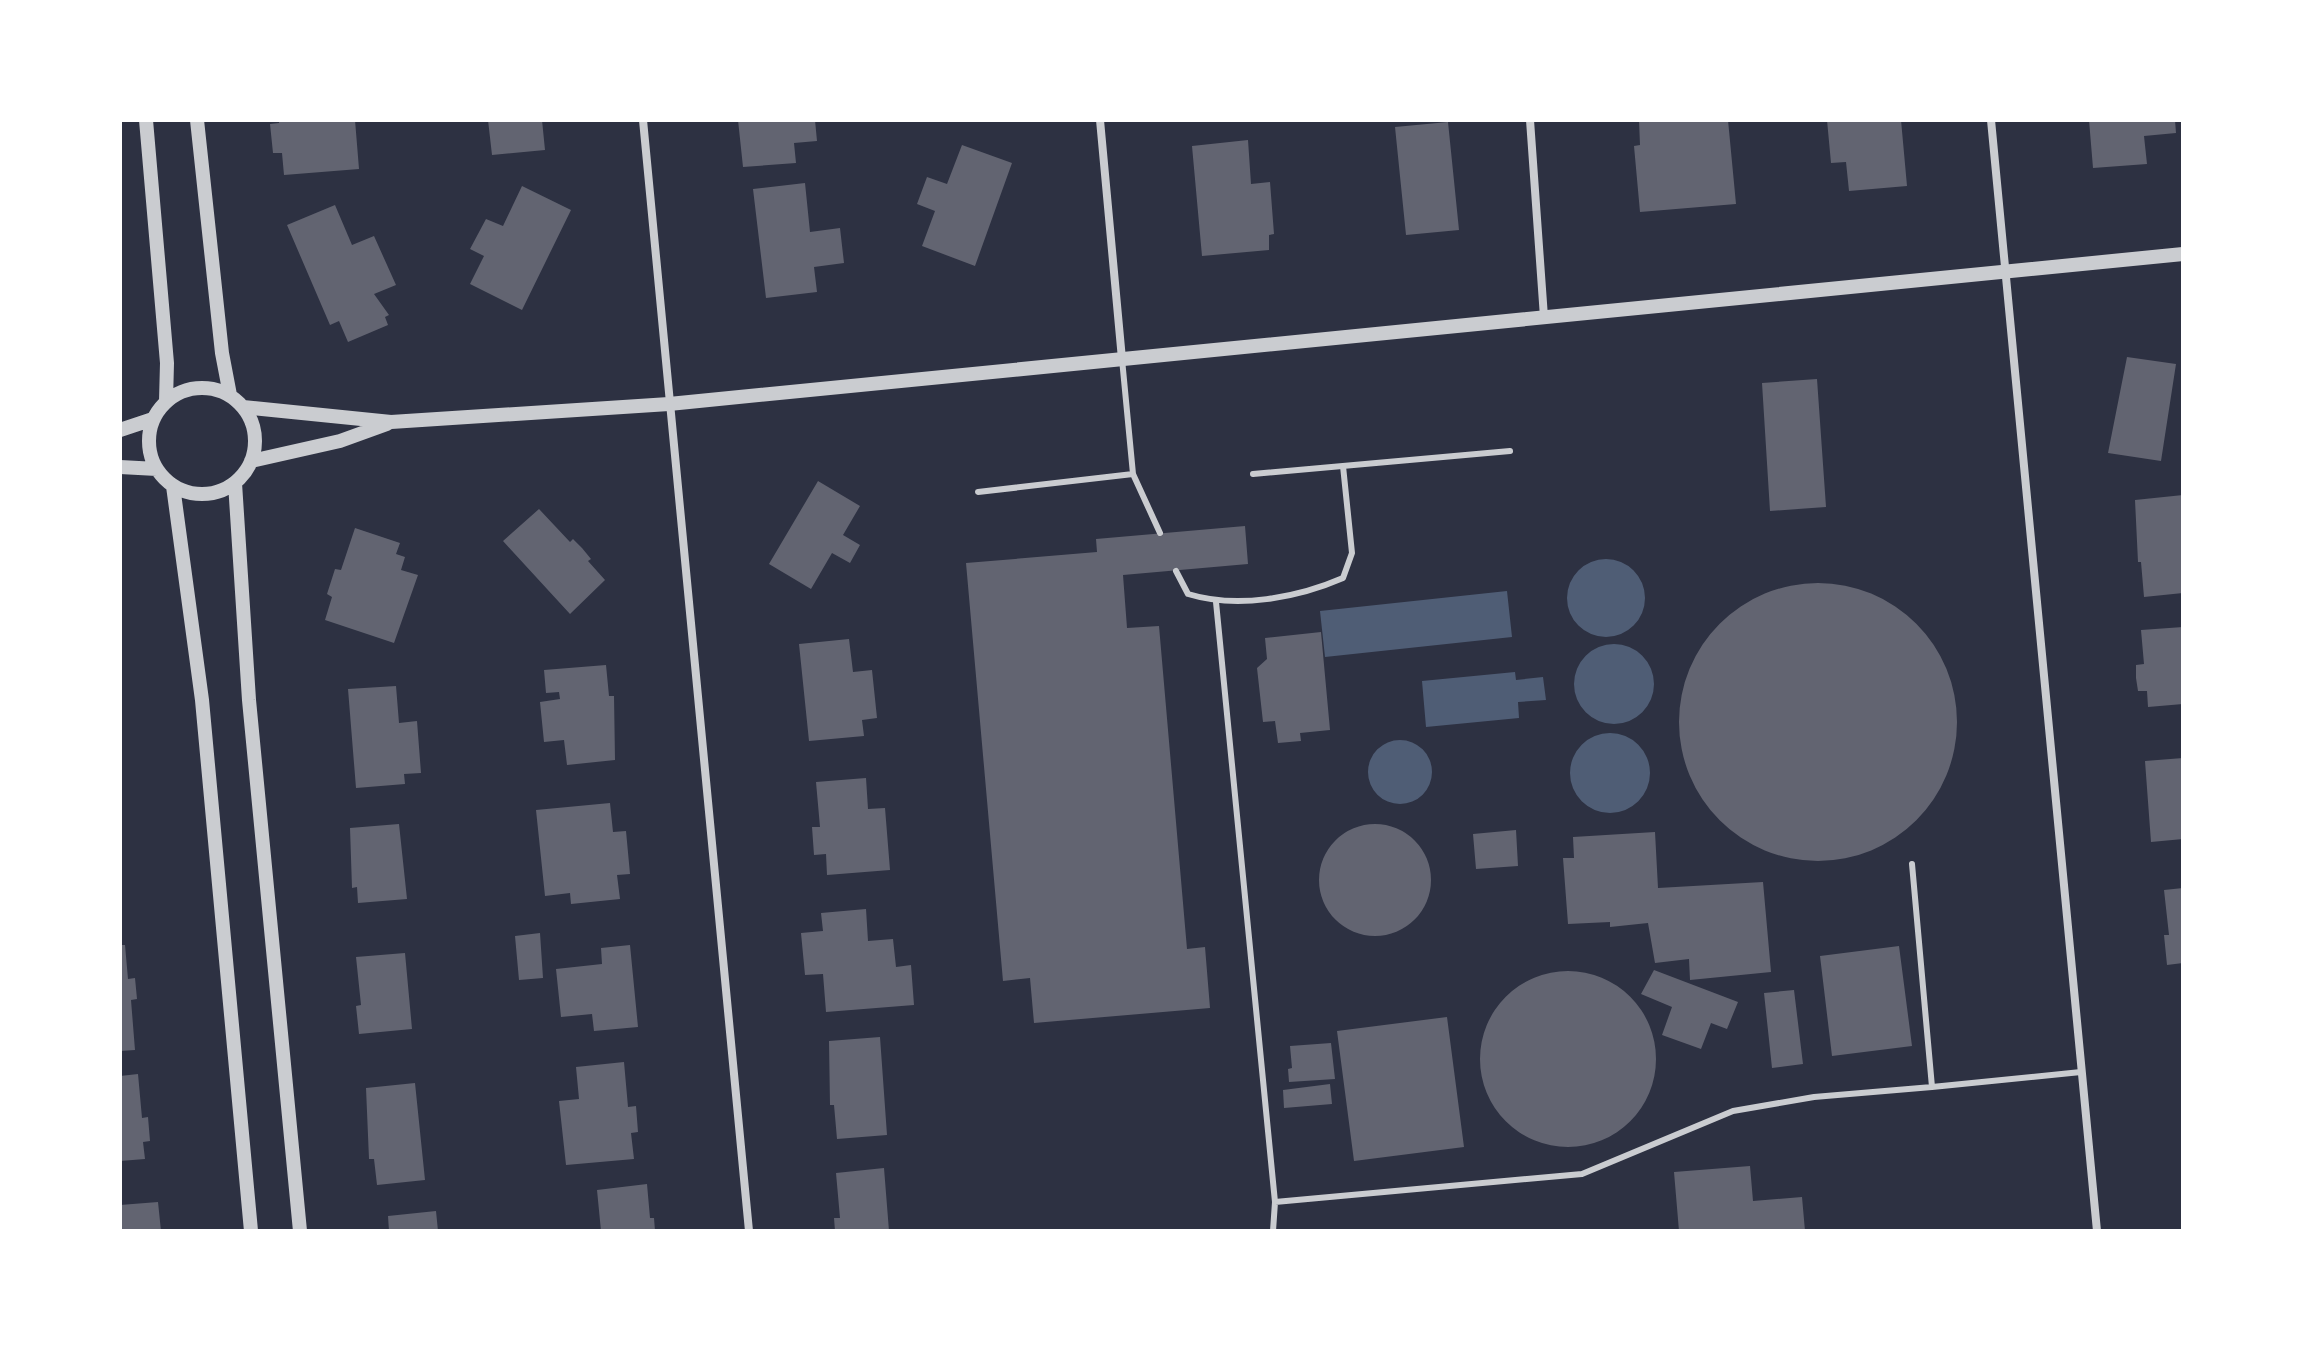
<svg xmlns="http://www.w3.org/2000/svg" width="2303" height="1351" viewBox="0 0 2303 1351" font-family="'Public Sans',sans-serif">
  <rect width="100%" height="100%" fill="#2d3142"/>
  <!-- water -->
  <path fill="#4f5d75" d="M1567 598a39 39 0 1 1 78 0a39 39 0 1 1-78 0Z
    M1507,591L1512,637L1325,657L1320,611Z
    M1574 684a40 40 0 1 1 80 0a40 40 0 1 1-80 0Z
    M1515,672L1516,680L1543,677L1546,700L1518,702L1519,718L1426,727L1422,681Z
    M1570 773a40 40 0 1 1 80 0a40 40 0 1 1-80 0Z
    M1368 772a32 32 0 1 1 64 0a32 32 0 1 1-64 0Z"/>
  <!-- building -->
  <path fill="#626471" d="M279,120H355L359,169L284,175L282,153H273L270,124L279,123Z
    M488,120H542L545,150L492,155Z
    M738,120H815L817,141L794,143L796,163L743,167Z
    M1639,120H1728L1736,204L1640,212L1634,146L1640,145Z
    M1827,120H1901L1907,186L1849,191L1846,162L1831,163Z
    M2089,120H2175L2176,133L2144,136L2147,164L2093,168Z
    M1448,122L1459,230L1406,235L1395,127Z
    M1248,140L1251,184L1270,182L1274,234L1269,235V250L1202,256L1192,146Z
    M962,145L1012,163L975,266L922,246L935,211L917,204L927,177L947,184Z
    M805,183L810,232L840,228L844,263L814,267L817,292L766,298L753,189Z
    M522,186L571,210L522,310L470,284L484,256L470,249L486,219L503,226Z
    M335,205L352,245L374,236L396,285L374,294L389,315L385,317L388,325L348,342L339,321L330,325L287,225Z
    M2127,357L2176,364L2161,461L2108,453Z
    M1817,379L1826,507L1770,511L1762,383Z
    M818,481L860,506L843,535L860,545L850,563L832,553L811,589L769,564Z
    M2183,495V593L2144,597L2141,562H2138L2135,500Z
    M539,509L570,542L573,539L582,548L591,559L588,561L605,580L570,614L503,541Z
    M1245,526L1248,564L1123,575L1127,628L1159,626L1187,949L1205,947L1210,1008L1034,1023L1030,978L1003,981L966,563L1097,552L1096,539Z
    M355,528L400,543L396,554L405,557L401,570L418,575L394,643L325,620L332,597L327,594L335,569L341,570Z
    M1679 722a139 139 0 1 1 278 0a139 139 0 1 1-278 0Z
    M2183,627V704L2148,707L2147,691H2138L2136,678V665L2144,664L2141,630Z
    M1321,632L1330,730L1300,733L1301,741L1278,743L1275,721L1263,722L1257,668L1267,659L1265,638Z
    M849,639L853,672L872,670L877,718L862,720L864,736L809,741L799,644Z
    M606,665L609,696H614L615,760L567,765L564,740L544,742L540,702L560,699L559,692L546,693L544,670Z
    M396,686L399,723L417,721L421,773L404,774L405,784L356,788L348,689Z
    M2183,758V839L2151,842L2145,761Z
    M866,778L868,809L885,808L890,870L827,875L826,854L814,855L812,827H820L816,782Z
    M610,803L613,832L626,831L630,874L617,875L620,899L571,904L570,893L545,896L536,810Z
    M1319 880a56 56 0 1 1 112 0a56 56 0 1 1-112 0Z
    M399,824L407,899L358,903L357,887L352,888L350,828Z
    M1516,830L1518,866L1476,869L1473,834Z
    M1655,832L1658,888L1763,882L1771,972L1690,980L1689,959L1655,963L1648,923L1610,927V922L1568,924L1563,858H1574L1573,837Z
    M2183,888V963L2167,965L2164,935H2169L2164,890Z
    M866,909L868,941L893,939L896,967L911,965L914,1005L826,1012L823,974L805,975L801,933L823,931L821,913Z
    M540,933L543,978L519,980L515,936Z
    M120,945H125L128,979L135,978L137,999L131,1000L135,1050L120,1051Z
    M630,945L638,1027L594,1031L592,1014L561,1017L556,969L602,964L601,948Z
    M1899,946L1912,1046L1832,1056L1820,956Z
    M405,953L412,1029L359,1034L356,1006L361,1005L356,957Z
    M1654,970L1738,1002L1727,1029L1711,1023L1701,1049L1662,1035L1672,1007L1641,994Z
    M1480 1059a88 88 0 1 1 176 0a88 88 0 1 1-176 0Z
    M1794,990L1803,1064L1772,1068L1764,993Z
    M1447,1017L1464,1147L1354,1161L1337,1031Z
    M880,1037L887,1135L837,1139L834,1105H830L829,1041Z
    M1331,1043L1335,1079L1289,1082L1288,1069L1292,1068L1290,1046Z
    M624,1062L628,1107L636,1106L638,1132L631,1133L634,1159L566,1165L559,1101L579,1099L576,1067Z
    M138,1074L142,1118L148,1117L150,1141L143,1142L145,1159L120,1161V1076Z
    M415,1083L425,1180L377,1185L374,1159H369L366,1088Z
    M1330,1084L1332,1104L1284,1108L1283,1090Z
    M1750,1166L1753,1201L1802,1197L1805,1231H1679L1674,1172Z
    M884,1168L889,1231H835L834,1218H840L836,1173Z
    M647,1184L650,1218H654L655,1231H601L597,1190Z
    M158,1202L161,1231H120V1205Z
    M436,1211L438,1231H389L388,1216Z"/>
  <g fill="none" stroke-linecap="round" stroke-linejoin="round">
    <!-- service -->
    <path stroke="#caccd0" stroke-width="6" d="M1133,474L1160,533
      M1253,474L1510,451
      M978,492L1133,474L1122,359
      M1176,571L1188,594C1237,609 1297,598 1343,578L1352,553L1343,466
      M1216,602L1275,1202L1273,1231
      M1912,864L1932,1087L2081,1072
      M1275,1202L1582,1174L1733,1111L1814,1097L1932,1087"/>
    <!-- minor -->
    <path stroke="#caccd0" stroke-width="8" d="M643,120L749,1231
      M1100,120L1122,359
      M1530,120L1544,317
      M1991,120L2097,1231"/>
    <!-- tertiary -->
    <path stroke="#caccd0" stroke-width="14" d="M146,120L167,363L166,401
      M197,120L222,353L230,395
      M149 441a53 53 0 1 1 106 0a53 53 0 1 1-106 0Z
      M243,407L391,422L669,404L2183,254
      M120,430L153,419
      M251,461L340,441L387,424
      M120,467L157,469
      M235,483L249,700L300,1231
      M173,486L202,700L251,1231"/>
  </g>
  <!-- border -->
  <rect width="2303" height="1351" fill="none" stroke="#ffffff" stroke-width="244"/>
</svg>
